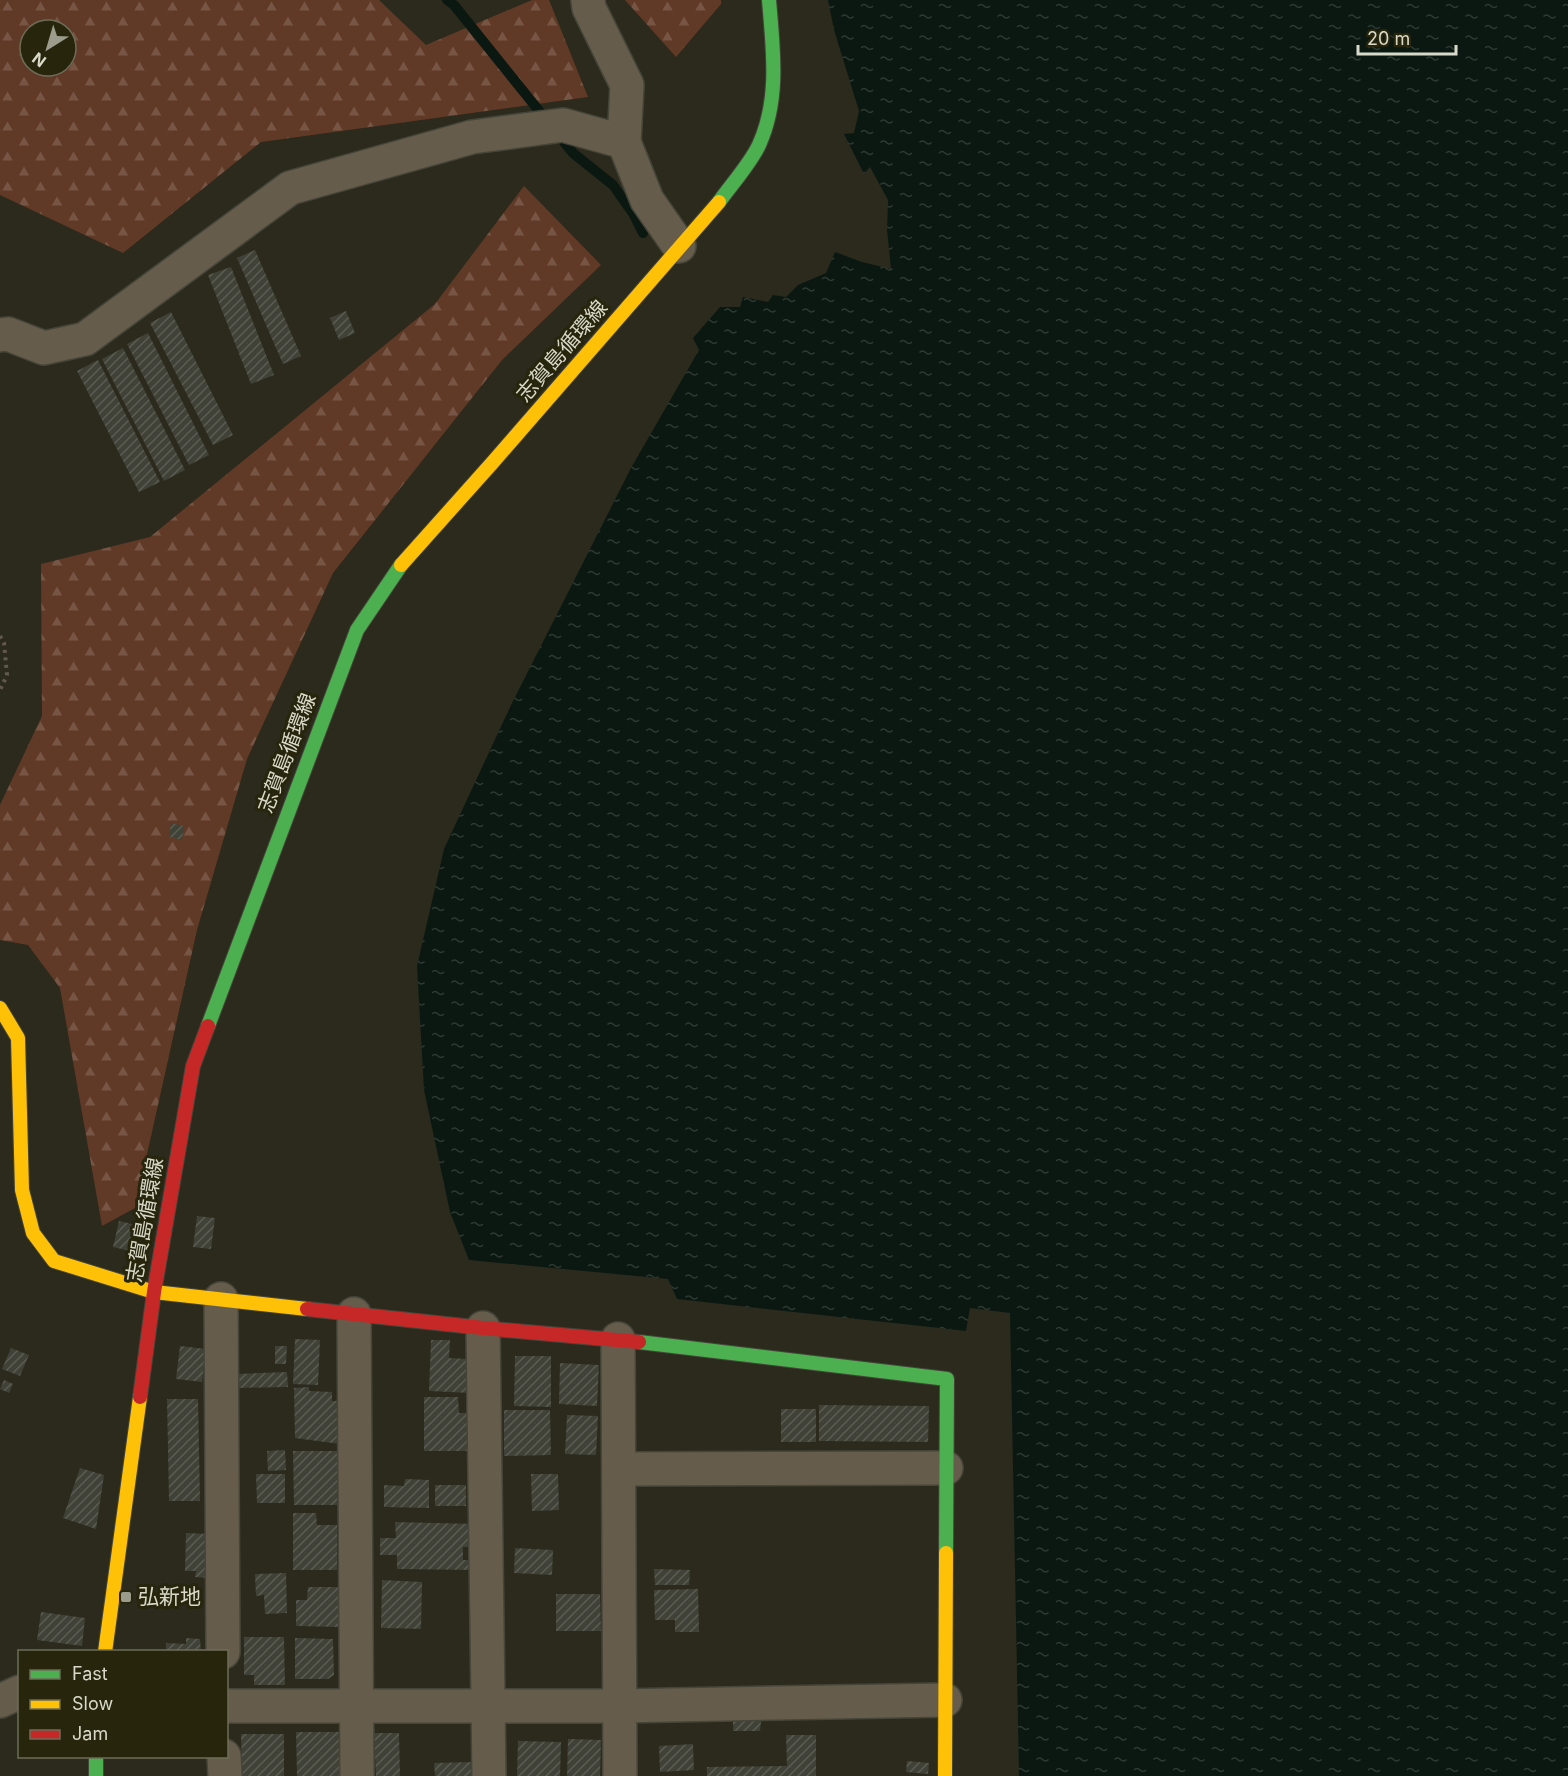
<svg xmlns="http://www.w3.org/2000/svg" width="1568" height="1776" viewBox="0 0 1568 1776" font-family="Inter,'Noto Sans JP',sans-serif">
  <defs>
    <pattern id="forest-firs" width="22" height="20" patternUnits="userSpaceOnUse" patternTransform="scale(1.5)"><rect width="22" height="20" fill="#613927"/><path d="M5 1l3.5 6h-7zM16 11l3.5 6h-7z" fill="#775545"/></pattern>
    <pattern id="water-ripples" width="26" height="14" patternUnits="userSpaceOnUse" patternTransform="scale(1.5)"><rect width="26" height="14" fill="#0b1812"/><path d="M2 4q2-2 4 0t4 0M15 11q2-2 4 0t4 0" fill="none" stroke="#2e3933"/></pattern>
    <pattern id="building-hatch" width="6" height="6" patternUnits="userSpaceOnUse" patternTransform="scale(1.5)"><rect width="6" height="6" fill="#404238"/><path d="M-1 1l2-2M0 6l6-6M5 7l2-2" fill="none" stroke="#5b5d53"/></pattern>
  </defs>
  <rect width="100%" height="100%" fill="#2b2a1c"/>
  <!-- forest -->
  <path fill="url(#forest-firs)" fill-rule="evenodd" d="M0,0H379L426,45L532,0H549L588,97L261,142L123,253L0,195ZM30,30H66V66H30Z
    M625,0H721V4L676,57Z
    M524,186L601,265L502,360L333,573L247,759L197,930L135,1208L102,1226L60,988L28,945L0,940V805L42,716L41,564L150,537L435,304Z"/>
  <!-- water -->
  <path fill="url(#water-ripples)" d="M828,0H1568V1776H1019L1010,1313L970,1308L966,1331L677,1299L668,1279L469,1260L450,1212L424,1090L417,966L444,849L511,705L631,468L699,350L693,338L720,307H740L743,297L768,302L773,295L786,297L798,285L826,273L835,252L862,262L891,269L887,230L888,200L870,167L864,174L844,134L854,133L859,111L834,30Z"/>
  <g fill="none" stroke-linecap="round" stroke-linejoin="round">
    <!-- stream -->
    <path stroke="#0b1812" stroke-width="10" d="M447,0L454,5L573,153L613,185L634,215L643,233"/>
  </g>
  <!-- building -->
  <path fill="url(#building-hatch)" d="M255,250L301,356L283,364L237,258Z
    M231,267L274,375L251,384L208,275Z
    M346,311L355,333L339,340L330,318Z
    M171,312L233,435L213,445L150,323Z
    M148,333L209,455L189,465L127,344Z
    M123,348L185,470L164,481L102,359Z
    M98,360L160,482L139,492L77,371Z
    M171,823L184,826L182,840L169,837Z
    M197,1216L215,1218L211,1249L193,1247Z
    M119,1221L136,1225L130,1251L113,1247Z
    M295,1339L320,1340L318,1385L293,1384Z
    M431,1340H450L449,1358L467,1359L466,1373L471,1372L470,1393L429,1391Z
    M180,1346L206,1349L202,1382L176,1379Z
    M275,1346H287L286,1364H275Z
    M11,1348L29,1355L20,1376L2,1369Z
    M515,1356H551V1407L514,1406Z
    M560,1363L599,1365L597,1406L559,1404Z
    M287,1372L288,1387L236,1388V1374Z
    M4,1380L13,1384L9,1393L0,1389Z
    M309,1387V1391L332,1392V1401H339L340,1444L295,1438L294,1388Z
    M424,1397H458L459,1413H469V1451H424Z
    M167,1399H198L200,1501H169Z
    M819,1405L929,1406L928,1442L819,1441Z
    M781,1409H816V1442H781Z
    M504,1410H550L551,1455L504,1456Z
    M567,1415L598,1416L596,1455L565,1454Z
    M285,1450L286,1470L268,1471L267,1451Z
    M293,1451H337V1505H294Z
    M80,1468L104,1475L96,1529L63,1518Z
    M256,1474H285V1503H257Z
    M531,1474H558L559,1510L532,1511Z
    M405,1479L429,1480V1508L384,1507V1485L404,1486Z
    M435,1485H466V1506H435Z
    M293,1513H316L317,1525H337V1570H293Z
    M395,1522L475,1524L474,1547H463V1560H472L471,1570L397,1569V1555H380V1538H396Z
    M186,1533L209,1534L207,1578L195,1577L196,1571H185Z
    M515,1548L553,1550L552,1575L514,1573Z
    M654,1569L690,1570L689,1585H655Z
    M286,1573L287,1613L265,1614L264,1595L256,1596L255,1574Z
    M382,1580L422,1582L421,1629L381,1628Z
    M308,1587H339L338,1627L296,1626V1600H307Z
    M698,1589L699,1632H675V1620H655L654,1590Z
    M556,1594H600L601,1631H556Z
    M41,1612L85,1618L82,1646L37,1640Z
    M244,1637H284L285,1685H254V1675H244Z
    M186,1638L200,1639L201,1652H166V1643L186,1644Z
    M295,1638L333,1639L334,1675L328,1679H295Z
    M733,1721H761L760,1731H733Z
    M296,1732H342L343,1776H297Z
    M374,1733H399L400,1776H376Z
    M241,1734H284V1776H242Z
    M786,1735H816V1776H707V1767L787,1766Z
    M568,1739L601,1740L600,1776H567Z
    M518,1741L561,1742L560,1776H517Z
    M693,1744L694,1770L660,1772L659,1746Z
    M907,1761L929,1763L928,1774L906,1772Z
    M474,1762V1776H435L434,1763Z"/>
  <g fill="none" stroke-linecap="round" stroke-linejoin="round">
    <!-- street casing -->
    <g stroke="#45453a" stroke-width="36">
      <path id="street" d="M588,0L589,8L627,85L624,142L647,200L679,246
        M0,335L8,334L44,348L85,339L290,188L472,137L563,125L624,142
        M221,1299L223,1652
        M354,1314L357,1776
        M483,1328L489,1776
        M618,1339L620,1776
        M619,1469L946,1468
        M0,1701L20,1692
        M226,1706H619L945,1700
        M224,1756L225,1776"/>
    </g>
    <!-- fast casing -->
    <g stroke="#45453a" stroke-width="16">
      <path id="fast" d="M719,202C731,185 750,164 759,145C780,99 773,49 769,0
        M208,1026L357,630L401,565
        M639,1342L947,1379L946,1553
        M96,1756V1776"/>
    </g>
    <!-- slow casing -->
    <g stroke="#45453a" stroke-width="16">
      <path id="slow" d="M401,565L493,462L719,202
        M0,1008L18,1038L22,1190L33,1233L54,1261L154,1292L307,1309
        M105,1652L140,1397
        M945,1776L946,1553"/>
    </g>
    <!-- jam casing -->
    <g stroke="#45453a" stroke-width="16">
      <path id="jam" d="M307,1309L483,1328L639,1342
        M140,1397L154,1292L193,1066L208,1026"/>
    </g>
    <!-- path -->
    <path stroke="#60594c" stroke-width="4" stroke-dasharray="3 4.5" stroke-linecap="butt" d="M0,636L4,643L7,675L0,690"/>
    <!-- street -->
    <use href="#street" stroke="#665c4b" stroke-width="33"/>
    <!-- fast -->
    <use href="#fast" stroke="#4caf50" stroke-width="14"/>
    <!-- slow -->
    <use href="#slow" stroke="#ffc107" stroke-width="14"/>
    <!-- jam -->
    <use href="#jam" stroke="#c62828" stroke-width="14"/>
  </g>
  <!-- markers -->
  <rect fill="#9c9c8d" stroke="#27250c" stroke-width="2" x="120" y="1591" width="12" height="12" rx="3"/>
  <g text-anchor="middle" stroke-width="6" stroke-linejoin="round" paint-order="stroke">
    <!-- street labels -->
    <g font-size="21" fill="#d9d9ca" stroke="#27250c">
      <text transform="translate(562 351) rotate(-49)" y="7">志賀島循環線</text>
      <text transform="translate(287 753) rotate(-69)" y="7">志賀島循環線</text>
      <text transform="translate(145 1220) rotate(-80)" y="7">志賀島循環線</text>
    </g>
    <!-- poi labels -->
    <g font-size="21" fill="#d9d9ca" stroke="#27250c" text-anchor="start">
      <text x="138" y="1604">弘新地</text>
    </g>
  </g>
  <!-- legend -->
  <rect x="18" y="1650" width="210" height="108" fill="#27250c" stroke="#6e6d58" stroke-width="1.5"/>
  <rect x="30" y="1670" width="30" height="9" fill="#4caf50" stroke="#6e6d58" stroke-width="1.5"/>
  <text x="72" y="1680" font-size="18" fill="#d9d9ca">Fast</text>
  <rect x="30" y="1700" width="30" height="9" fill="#ffc107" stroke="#6e6d58" stroke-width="1.5"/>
  <text x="72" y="1710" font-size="18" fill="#d9d9ca">Slow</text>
  <rect x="30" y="1730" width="30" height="9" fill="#c62828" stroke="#6e6d58" stroke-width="1.5"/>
  <text x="72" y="1740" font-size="18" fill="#d9d9ca">Jam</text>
  <!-- north arrow -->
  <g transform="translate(48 48) rotate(217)"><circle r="28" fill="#27250c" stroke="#6e6d58" stroke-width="1.5"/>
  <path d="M0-4.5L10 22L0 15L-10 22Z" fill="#9c9c8d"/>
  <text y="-9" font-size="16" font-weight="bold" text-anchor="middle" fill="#d9d9ca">N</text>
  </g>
  <!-- scale -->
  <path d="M1358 45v9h98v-9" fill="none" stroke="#d9d9ca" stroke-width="3"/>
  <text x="1367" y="45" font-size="18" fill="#d9d9ca" stroke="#27250c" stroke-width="4.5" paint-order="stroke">20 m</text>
</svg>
